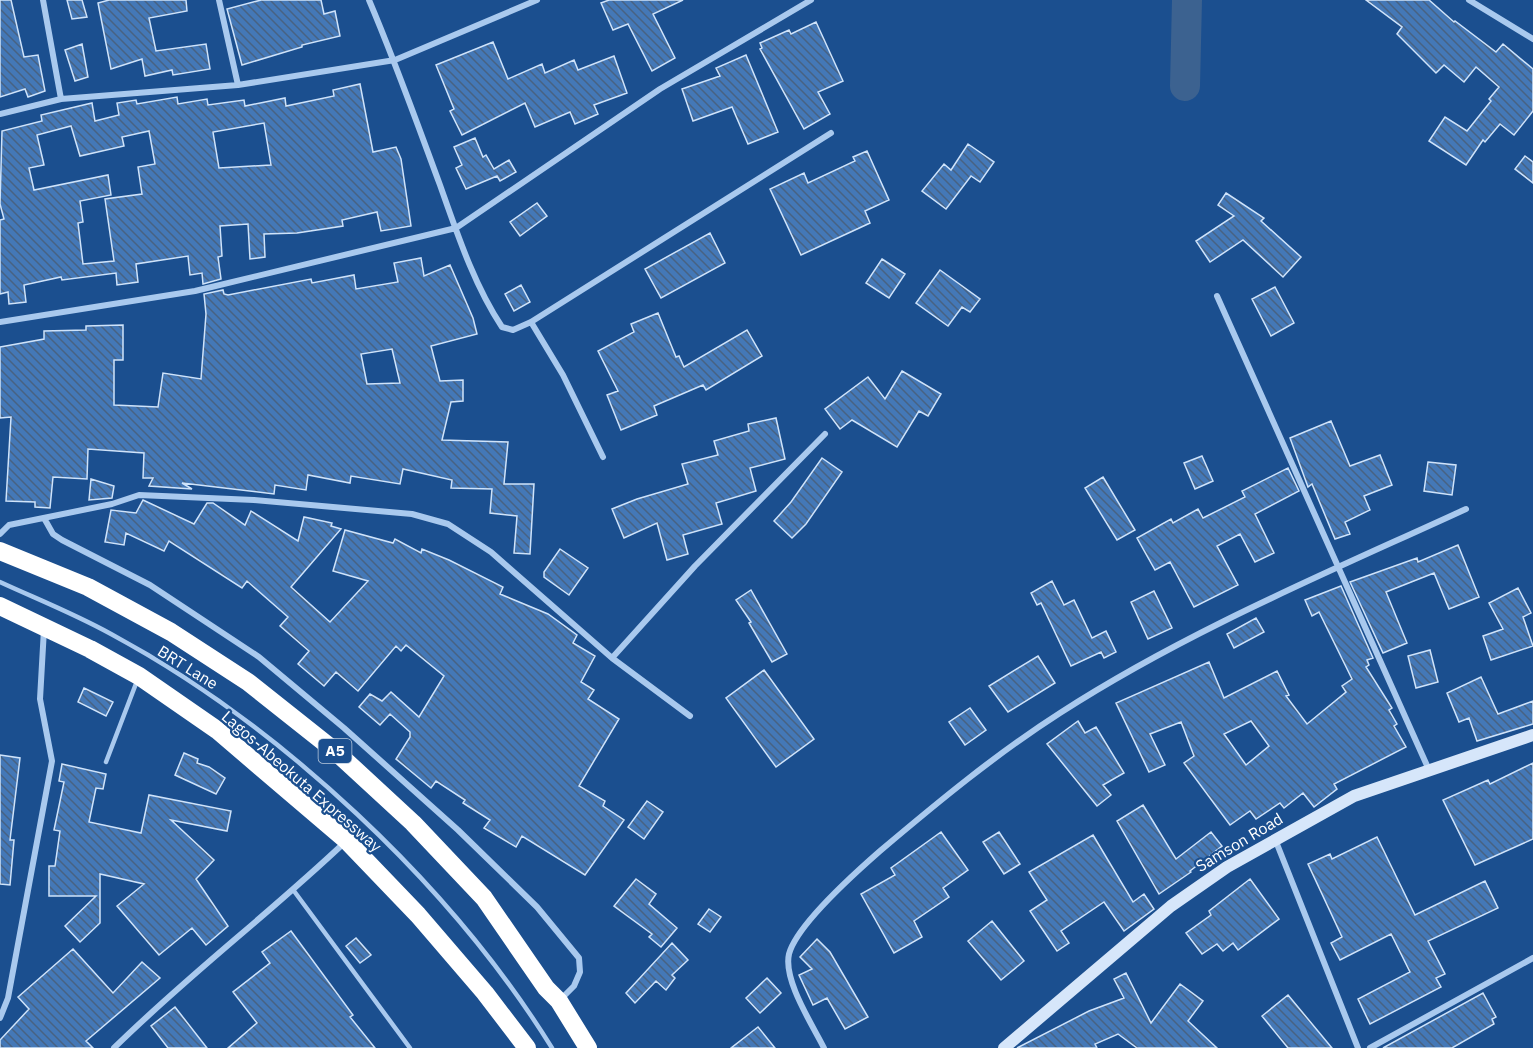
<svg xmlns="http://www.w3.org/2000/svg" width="1533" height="1048" viewBox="0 0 1533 1048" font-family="'IBM Plex Sans',sans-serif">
  <defs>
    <pattern id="building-back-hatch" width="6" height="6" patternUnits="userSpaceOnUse" patternTransform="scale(1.5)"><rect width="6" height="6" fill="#4478b7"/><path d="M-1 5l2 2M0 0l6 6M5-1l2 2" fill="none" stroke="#486282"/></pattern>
  </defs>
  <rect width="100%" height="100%" fill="#1b4f8f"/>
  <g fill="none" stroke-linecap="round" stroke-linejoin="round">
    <!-- river -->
    <path stroke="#3c6290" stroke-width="30" d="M1185,86L1187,0"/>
  </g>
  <!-- building -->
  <path fill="url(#building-back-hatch)" stroke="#cfe3fa" stroke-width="1.5" fill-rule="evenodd" d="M0,0H11L24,57L38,55L45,91L28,97L25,89L0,97Z
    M67,0H82L87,17L72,19Z
    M109,0H186L187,11L149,18L156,51L206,44L210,69L173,75L172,70L145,76L142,59L111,69L98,3Z
    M261,0H321L324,14L335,11L340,36L302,45V47L242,65L227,9Z
    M609,0H683L653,14L675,58L652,71L628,24L613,30L601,3Z
    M1366,0H1429L1454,22L1455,21L1496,52L1503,44L1533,69V111L1514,135L1500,124L1485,142L1483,140L1466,165L1429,141L1445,117L1467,131L1491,101L1489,99L1499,87L1476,67L1464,82L1444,65L1436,73L1397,34L1402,27Z
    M816,22L843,81L818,92L830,114L804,129L760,49L762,48L760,43L789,30L791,34Z
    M493,42L508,79L542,64L545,73L574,60L578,70L614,56L627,93L594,105L598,114L575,124L570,112L535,127L525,103L462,135L450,111L454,109L436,65Z
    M82,44L88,77L75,81L65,50Z
    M746,55L778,132L748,144L732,107L693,121L682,89L720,76L716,68Z
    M360,84L373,152L396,147L401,159L411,226L381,231L377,212L342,220L343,226L297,233L264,234L265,257L250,259L248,224L220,226L222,256L218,257L221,279L203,284L202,273L190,275L188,256L136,264L138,282L117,285L116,273L62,280L61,277L24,285L26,302L9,304L8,292L0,294V220L4,219L0,204L2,131L42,121L41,115L92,103L95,121L119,115L117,103L136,100L137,104L177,97L178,104L207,99L208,105L244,100L245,106L285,98L286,106L334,96L333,90ZM264,123L271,165L219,168L213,132ZM71,126L80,156L124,146L122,137L149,131L155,164L138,167L142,194L105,199L114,261L83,264L78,223L83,222L80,201L111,195L108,175L34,190L29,168L44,165L37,135Z
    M475,138L483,157L486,155L494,169L509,160L516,172L500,181L497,176L466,189L456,168L462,165L454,147Z
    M968,144L994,162L980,182L971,176L946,209L922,191L944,164L951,170Z
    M867,151L889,200L865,211L870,223L801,255L770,189L804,173L808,183L855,161L853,157Z
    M1525,156L1533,162V183L1515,169Z
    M1226,193L1264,218L1261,221L1301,257L1283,277L1243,240L1210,262L1196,241L1234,216L1218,205Z
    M537,203L547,216L520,236L510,222Z
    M710,233L725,263L661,298L645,269Z
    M421,258L424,276L450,265L473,318L477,334L431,346L440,381L463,380V401L451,402L442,440L508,442L504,484H534L530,554L514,553L517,516L490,513L492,489L451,488L452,480L403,469L400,484L351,476L350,483L308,475L306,490L275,485L274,494L182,483L192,489L149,486L153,478H143L144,453L88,449L87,479L53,477L50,508L35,507V502L6,501L11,417L0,418V347L44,339V331L86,330V326L123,325V360H114V405L158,407L163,373L201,379L206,314L204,294L223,290L224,294L228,295L311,279L312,283L354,275L356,289L398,282L394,263ZM392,349L400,383L367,384L361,354Z
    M882,259L905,274L889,298L866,283Z
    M940,270L980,299L970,312L962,307L948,326L916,303Z
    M521,285L530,302L514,311L505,294Z
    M1275,287L1294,323L1271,336L1252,299Z
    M658,313L676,357L679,356L684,367L747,330L762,356L706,390L703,385L654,406L657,415L621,430L607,395L618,391L598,351L634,332L631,324Z
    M902,371L941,394L928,416L919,411L897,447L852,420L840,429L825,409L868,377L885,399Z
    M776,418L785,459L750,468L756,491L716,503L722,524L683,535L688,554L667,560L657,523L624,538L612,509L637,499L688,484L682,464L718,455L714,441L749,431L748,424Z
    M1331,421L1350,466L1380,455L1392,485L1364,496L1370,510L1345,522L1350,534L1335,539L1312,484L1308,487L1290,438Z
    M1202,456L1213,481L1195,489L1184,463Z
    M822,458L842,472L806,524L792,538L774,521L791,502Z
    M1428,462L1456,465L1452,495L1424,491Z
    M1288,468L1299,491L1255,514L1274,553L1255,562L1240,534L1217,546L1238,585L1194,607L1170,562L1155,570L1137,538L1171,519L1173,523L1198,509L1203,518L1245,497L1242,491Z
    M1103,477L1135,530L1117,540L1085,488Z
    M91,479L114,486L112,498L89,500Z
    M143,500L194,524L207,503H213L245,525L251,511L298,541L304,517L332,523L331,526L341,529L291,587L330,622L368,581L333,571L345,530L393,543L395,539L421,553L422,549L449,560L503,587L500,594L548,614L577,635L573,643L595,656L581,682L594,690L588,699L619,719L579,786L605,801L603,806L624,820L585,875L522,836L516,847L484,828L490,820L463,803L465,800L436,781L431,788L396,759L410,737V732L390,714L380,725L359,707L370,694L382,701L391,692L419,717L444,676L406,645L401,651L396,646L358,691L336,672L324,686L298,664L309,651L280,626L288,617L247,581L242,588L169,541L164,551L126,533L124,545L105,542L111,510L136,513Z
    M1458,545L1479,597L1449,609L1434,573L1386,592L1407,643L1383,653L1350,582L1417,558L1418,562Z
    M560,549L588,568L569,595L544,577V572Z
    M1052,581L1064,605L1074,600L1092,638L1106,631L1116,652L1104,658L1101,652L1071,666L1041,603L1037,605L1031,593Z
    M1341,586L1373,658L1367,660L1369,665L1366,667L1392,708L1389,710L1397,724L1394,726L1406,747L1334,784L1337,789L1314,807L1303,793L1284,808L1280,803L1256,819L1250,811L1230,825L1184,763L1194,756L1181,722L1150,734L1165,765L1149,772L1116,703L1209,662L1224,698L1277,671L1289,695L1286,696L1307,724L1346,692L1342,686L1352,679L1319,612L1312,616L1305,600ZM1251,721L1269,746L1246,765L1224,734Z
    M1518,588L1531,613L1523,617L1533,646L1491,660L1483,636L1503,629L1489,603Z
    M751,590L787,654L772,662L749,623L751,622L736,600Z
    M1154,591L1172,628L1148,639L1131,602Z
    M1256,618L1264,632L1234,648L1227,634Z
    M1430,650L1438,682L1416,688L1408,656Z
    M1038,656L1055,683L1008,712L989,686Z
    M764,670L814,739L776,767L726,698Z
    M1481,677L1498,714L1533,701V724L1477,741L1469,718L1459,722L1447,693Z
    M84,688L113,702L106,716L78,702Z
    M970,708L986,730L965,745L949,722Z
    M1078,721L1085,733L1096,727L1124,773L1103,785L1111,795L1097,806L1047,744Z
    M184,753L198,759L197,763L209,767L225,778L216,794L175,775Z
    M0,755L20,758L10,840H14L10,885L0,884Z
    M1533,763V839L1475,865L1443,800L1488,780L1490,784Z
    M62,764L106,774L103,789L96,788L89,822L141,833L149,795L231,811L227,831L171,820L214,860L196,879L228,926L206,945L192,928L159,955L117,906L144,884L100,874V923L80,942L65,926L96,896H49V866H55L60,831L54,830L64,782L59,781Z
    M647,801L663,812L644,839L628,827Z
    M1143,805L1176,859L1211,832L1222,846L1190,871L1191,872L1159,894L1117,821Z
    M941,832L968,870L943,888L949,897L914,921L922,937L894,953L861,894L895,875L891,868Z
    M999,832L1020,864L1004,874L983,842Z
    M1093,835L1133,902L1144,894L1154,909L1124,931L1104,902L1061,931L1069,943L1057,951L1030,911L1047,900L1029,872Z
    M1377,837L1415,915L1485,881L1498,908L1428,941L1445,974L1436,978L1441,987L1370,1024L1358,999L1410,972L1391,934L1340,960L1331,943L1342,937L1308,864L1330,854L1332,859Z
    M636,879L656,894L649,904L677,928L661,947L649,937L652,934L614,906Z
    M1250,879L1279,919L1238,950L1233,943L1223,951L1217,944L1202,954L1186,933L1211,915L1209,911Z
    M709,909L721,917L710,932L698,924Z
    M992,921L1024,961L1001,980L968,941Z
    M291,931L353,1015L350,1017L375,1048H228L257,1023L233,992L270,963L262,952Z
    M356,938L371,955L360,963L346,946Z
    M817,939L830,952L868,1017L845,1029L827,998L813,1005L799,975L812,969L800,957Z
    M672,943L688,960L672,975L675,978L666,990L656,981L635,1003L626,993Z
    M73,949L113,993L142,962L160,978L86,1041L93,1048H0V1040L29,1009L18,997Z
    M1126,973L1151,1023L1180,984L1203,1001L1188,1021L1217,1048H1137L1118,1034L1095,1044L1097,1048H1017L1089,1011L1124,998L1114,979Z
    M767,978L781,993L760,1013L746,998Z
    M1483,993L1496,1017L1492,1019L1494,1024L1452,1048H1383Z
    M1288,995L1332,1048H1288L1262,1016Z
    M175,1007L207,1048H168L151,1026Z
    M758,1027L775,1048H731Z"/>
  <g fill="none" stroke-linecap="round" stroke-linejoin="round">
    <!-- lane -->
    <path stroke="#a9c9ee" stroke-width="4.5" d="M0,582C37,599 75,614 111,634C280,725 451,885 552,1048
      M106,762L137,681
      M294,891L410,1048"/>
    <!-- street -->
    <path stroke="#a9c9ee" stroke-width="6" d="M43,0L61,99
      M219,0L238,85
      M369,0C395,61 417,123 440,185C457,233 474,285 502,327L513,330L531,322L831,133
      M1469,0L1533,39
      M0,114L61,99L238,85L395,60L537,0
      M1217,296L1429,770
      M0,322L195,291L456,228L660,89L811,0
      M531,322L563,375L603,457
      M44,518L53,534L62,540L150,585L259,657L344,728L458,830L537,907L579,958L580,972L574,986L561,999
      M0,534L9,525L112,504L139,495L254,500L412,514L448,524L491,552L612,658L690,716
      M612,658L695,566L825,434
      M1275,839L1358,1048
      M0,1018L8,998L52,761L40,699L44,629
      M114,1048C187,976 269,914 344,843
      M824,1048C812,1024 783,980 789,954C797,924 856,872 880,851C938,802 996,754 1060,713C1187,631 1329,572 1466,509
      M1370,1048L1533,958"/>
    <!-- secondary -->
    <path stroke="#d6e6fa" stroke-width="12" d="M1004,1048L1171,906L1227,867L1354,796L1533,735"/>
    <!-- highway -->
    <path stroke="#fff" stroke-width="18" d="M0,551L88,587L171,632L248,682L335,751L413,823L484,898L546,988L559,1001L588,1048
      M0,606L90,649L139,676L217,730L347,841L418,915L485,993L527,1048"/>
  </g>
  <g text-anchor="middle" stroke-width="4.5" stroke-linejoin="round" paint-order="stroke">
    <!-- shield labels -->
    <rect fill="#1b4f8f" stroke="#bbcadd" stroke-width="1.5" x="318.5" y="739" width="33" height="24" rx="4.5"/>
    <g font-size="15" font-weight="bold" fill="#fff">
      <text x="335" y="756">A5</text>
    </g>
    <!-- street labels -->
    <g font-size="16" fill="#fff" stroke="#1b4f8f">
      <text transform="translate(188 667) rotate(32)" y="6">BRT Lane</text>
      <text transform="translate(302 781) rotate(41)" y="6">Lagos-Abeokuta Expressway</text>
      <text transform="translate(1239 842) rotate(-31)" y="6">Samson Road</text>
    </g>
  </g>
</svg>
